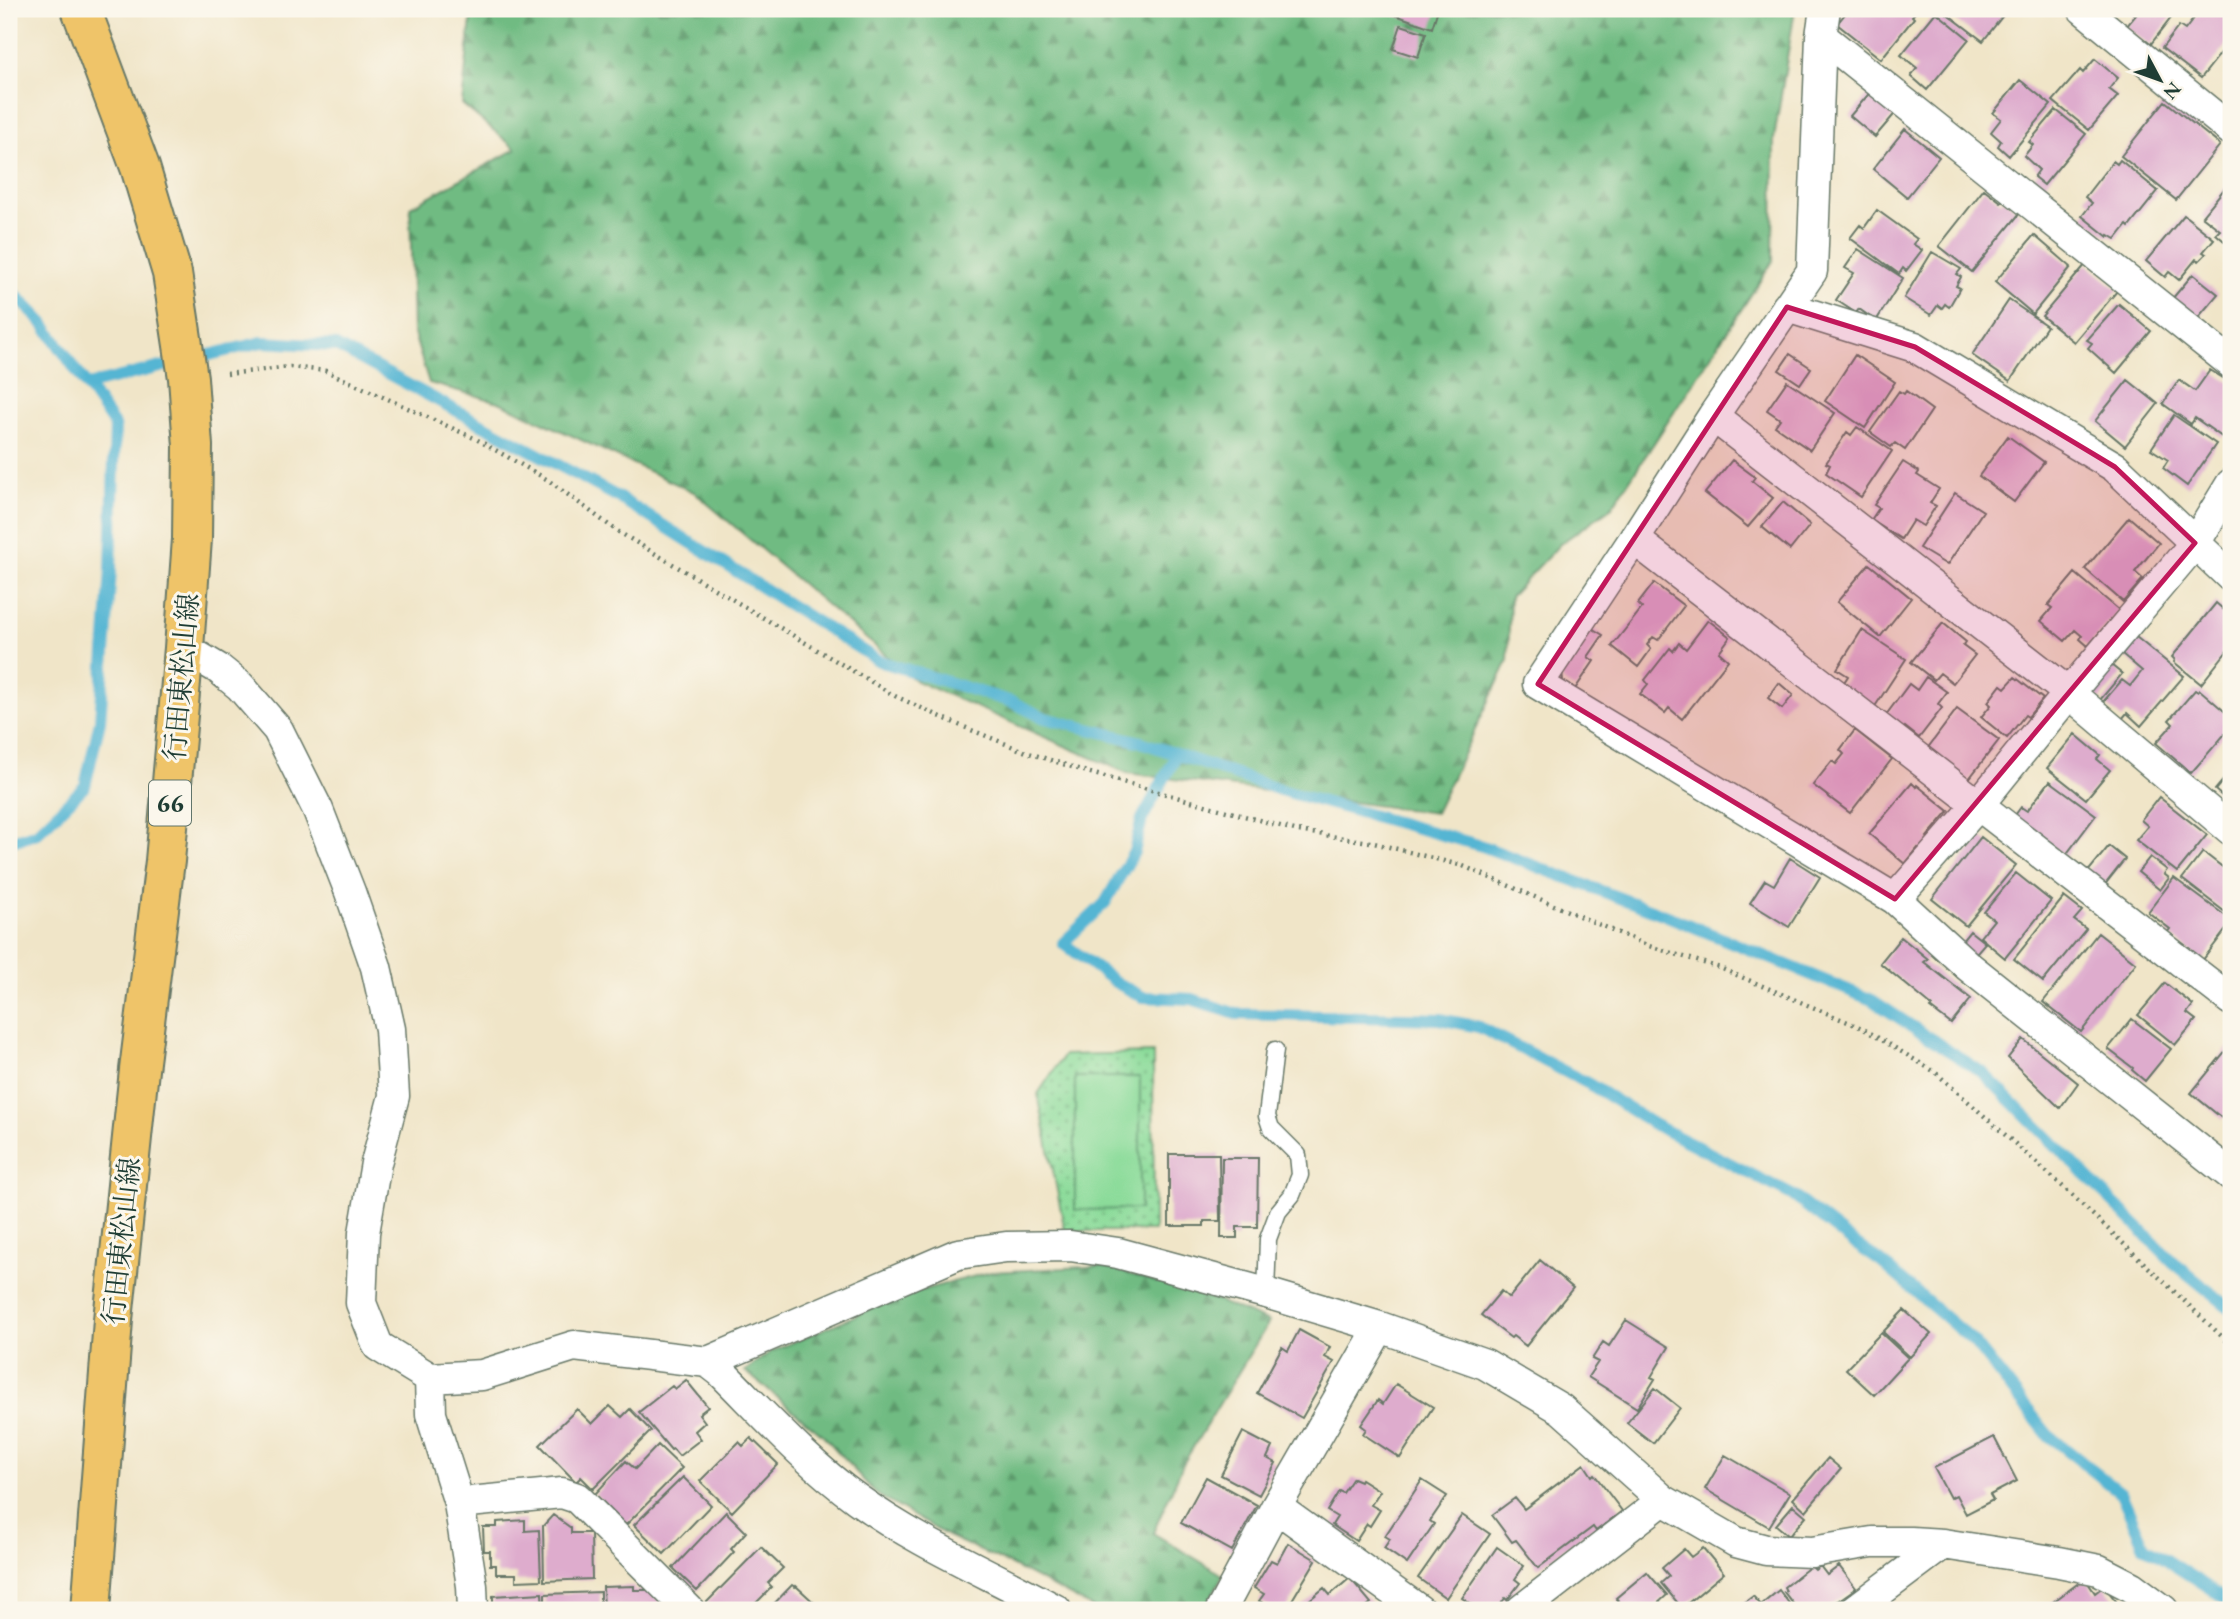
<svg xmlns="http://www.w3.org/2000/svg" width="2240" height="1619" viewBox="0 0 2240 1619" font-family="'EB Garamond','Noto Serif JP',serif">
  <defs>
    <pattern id="forest-firs" width="22" height="20" patternUnits="userSpaceOnUse" patternTransform="scale(1.75)"><rect width="22" height="20" fill="#70bb82"/><path d="M5 1l3.5 6h-7zM16 11l3.5 6h-7z" fill="#5b996b"/></pattern>
    <pattern id="park-dots" width="8" height="8" patternUnits="userSpaceOnUse" patternTransform="scale(1.75)"><rect width="8" height="8" fill="#8bdb9a"/><path d="M2 2h.1M6 6h.1" fill="none" stroke="#71b37e" stroke-width="1.8" stroke-linecap="round"/></pattern>
  </defs>
  <rect width="100%" height="100%" fill="#fbf7ec"/>
  <filter id="ink" filterUnits="userSpaceOnUse"><feTurbulence type="fractalNoise" baseFrequency=".0143" numOctaves="2"/><feDisplacementMap in="SourceGraphic" scale="14" xChannelSelector="R" yChannelSelector="G"/><feConvolveMatrix kernelMatrix="1 2 1 2 8 2 1 2 1" color-interpolation-filters="sRGB"/></filter>
  <filter id="wash" filterUnits="userSpaceOnUse"><feTurbulence type="fractalNoise" baseFrequency=".00686" numOctaves="4" result="noise"/><feDisplacementMap in="SourceGraphic" scale="28" xChannelSelector="R" yChannelSelector="G"/><feGaussianBlur stdDeviation="1.57" result="paint"/><feColorMatrix in="noise" values="0 0 0 0 0 0 0 0 0 0 0 0 0 0 0 0 0 1.4 0 .05"/><feComposite in="paint" operator="in"/></filter>
  <g filter="url(#wash)">
    <rect width="100%" height="100%" fill="#f0e5c8"/>
    <!-- forest -->
    <path fill="url(#forest-firs)" stroke="#487c5b" stroke-width="2" d="M472,9H1795L1774,139L1773,261L1612,507L1560,544L1510,597L1508,661L1435,813L1127,773L916,681L694,492L499,402L429,383L413,331L410,207L516,149L462,104Z
      M1102,1266L1213,1299L1269,1322L1183,1464L1153,1533L1223,1575L1204,1610H1097L1011,1565L948,1536L876,1494L823,1435L745,1371L770,1352L903,1295L991,1272Z"/>
    <!-- park -->
    <path fill="url(#park-dots)" stroke="#558c67" stroke-width="2" d="M1153,1053L1154,1231H1065L1038,1094L1064,1055Z"/>
    <!-- garden -->
    <path fill="#8bdb9a" stroke="#558c67" stroke-width="2" d="M1075,1077H1140V1209L1075,1210Z"/>
    <g fill="none" stroke-linecap="round" stroke-linejoin="round">
      <!-- stream -->
      <path stroke="#55b5d3" stroke-width="12" d="M9,288L43,323L115,426L111,570L100,721L85,786L37,833L9,842
        M88,385L262,342L336,346L618,497L879,661L1012,702L1045,718L1141,742L1280,790L1482,846L1665,915L1872,1000L1983,1073L2173,1262L2231,1309
        M1177,755L1142,819L1134,852L1105,903L1063,943L1115,982L1143,997L1192,999L1236,1014L1440,1019L1479,1027L1589,1084L1655,1125L1792,1195L1851,1241L1880,1261L1974,1342L2048,1435L2121,1493L2144,1546L2231,1602"/>
    </g>
    <g id="blocks">
      <!-- building -->
      <path fill="#deaccd" d="M1378,9H1438L1432,28Z
        M1849,9L1864,10L1918,9L1912,16L1914,18L1881,59L1837,24Z
        M1941,9H2008L1983,41Z
        M2127,9H2178L2150,45L2126,27L2136,15Z
        M2201,9H2231V27L2228,31L2231,33V40L2201,78L2162,48L2179,26L2185,30Z
        M1936,12L1969,39L1927,90L1911,76L1917,68L1901,55Z
        M1401,25L1426,33L1418,57L1393,49Z
        M2095,59L2118,78L2109,89L2118,96L2089,130L2053,101L2080,70L2083,73Z
        M2020,80L2051,105L2009,156L1998,146L2001,141L1991,132L2001,119L1993,113Z
        M1873,89L1898,110L1875,137L1850,116Z
        M2165,101L2220,145L2176,200L2121,156Z
        M2056,110L2086,134L2044,185L2034,177L2039,170L2024,156L2033,145L2029,142Z
        M1905,129L1939,157L1907,197L1873,169Z
        M2120,160L2158,191L2129,227L2127,225L2116,239L2109,235L2108,237L2082,216L2092,203L2085,197L2113,161L2117,164Z
        M2229,183L2231,185L2230,246L2216,234L2220,230L2202,216Z
        M1984,189L2001,202L2004,199L2020,213L1972,272L1939,246Z
        M1877,210L1917,239L1913,244L1922,250L1906,271L1903,268L1899,274L1850,238L1860,225L1864,228Z
        M2184,215L2214,239L2203,252L2206,254L2199,261L2196,259L2179,280L2169,272L2165,277L2146,261Z
        M2034,235L2071,267L2033,314L1995,282Z
        M1858,249L1903,278L1876,321L1859,309L1856,313L1836,300L1854,273L1845,268Z
        M1932,252L1961,269L1957,274L1961,277L1956,286L1960,288L1949,307L1945,304L1942,308L1938,305L1931,315L1904,298Z
        M2086,264L2118,290L2074,342L2042,316Z
        M2193,274L2218,294L2196,320L2172,299Z
        M2009,300L2047,326L2010,381L1972,355Z
        M2119,304L2151,331L2116,373L2088,348L2092,343L2087,340Z
        M1790,354L1811,368L1800,384L1779,370Z
        M1855,355L1895,382L1865,428L1825,401Z
        M2210,370L2231,383V424L2222,437L2195,418L2191,424L2163,404L2179,380L2195,391Z
        M2128,380L2158,404L2125,446L2095,421Z
        M1787,381L1835,413L1810,450L1775,426L1780,419L1767,410Z
        M1899,391L1904,394L1906,391L1932,410L1905,450L1895,443L1891,447L1870,432Z
        M2174,415L2216,444L2187,486L2163,468L2168,460L2151,449Z
        M1857,427L1892,451L1861,497L1826,473L1830,465L1826,463L1847,432L1851,435Z
        M2008,436L2044,462L2014,502L1979,476Z
        M1732,460L1755,477L1752,481L1773,498L1748,527L1705,493Z
        M1903,462L1919,472L1917,475L1939,489L1930,503L1936,506L1923,526L1913,520L1901,539L1871,520L1879,508L1874,505Z
        M1955,493L1983,511L1947,565L1919,548Z
        M1783,502L1810,525L1790,550L1762,527Z
        M2129,517L2159,543L2135,572L2143,579L2123,602L2085,569Z
        M1869,564L1911,598L1880,637L1837,602Z
        M2075,573L2119,610L2088,646L2080,639L2082,636L2075,630L2065,641L2041,621L2052,608L2048,605Z
        M1654,583L1684,606L1658,640L1653,637L1647,645L1651,649L1638,667L1612,646L1642,608L1638,604Z
        M2216,603L2231,616V646L2201,684L2174,662L2175,660L2172,657Z
        M1708,620L1730,637L1719,652L1728,660L1682,719L1669,708L1665,713L1640,694L1648,684L1645,680L1670,648L1673,651L1679,643L1686,649Z
        M1943,623L1966,642L1963,646L1975,655L1953,683L1940,673L1934,680L1911,662Z
        M1590,627L1603,635L1588,657L1594,661L1575,689L1563,681L1562,669Z
        M1862,630L1906,659L1874,708L1841,687L1848,676L1837,669Z
        M2136,637L2184,676L2141,726L2127,713L2122,719L2103,702L2122,680L2130,686L2142,671L2122,654Z
        M2111,665L2122,674L2100,700L2090,691Z
        M1926,677L1947,692L1938,704L1942,708L1919,738L1905,727L1901,733L1883,719L1909,684L1917,690Z
        M2015,677L2043,699L2028,717L2025,715L2007,738L1981,717L1991,705L1988,702L2001,685L2005,688Z
        M1779,683L1793,695L1782,709L1768,698Z
        M2195,690L2198,692L2200,690L2231,717V727L2191,773L2156,743L2173,724L2169,720Z
        M1957,709L1999,740L1968,780L1927,749Z
        M1855,730L1892,759L1850,813L1813,785L1832,761L1836,764L1844,754L1840,750Z
        M2075,734L2100,755L2097,759L2110,770L2086,799L2047,768Z
        M2231,771V804L2215,790Z
        M2050,781L2096,815L2065,856L2013,818L2021,807L2027,811Z
        M1912,783L1916,787L1917,785L1949,811L1927,837L1931,841L1922,851L1918,848L1905,864L1869,834Z
        M2159,797L2207,835L2177,872L2136,840L2148,826L2141,820Z
        M1981,837L2016,865L1966,926L1932,899Z
        M2109,846L2125,859L2103,887L2086,874Z
        M2203,852L2225,869L2231,861V912L2229,915L2182,879Z
        M2150,857L2167,870L2164,874L2169,878L2160,890L2138,872Z
        M1790,858L1820,877L1789,927L1750,903L1765,880L1774,885Z
        M2016,873L2051,901L2005,958L1980,937L1994,920L1984,912Z
        M2174,878L2231,920V923L2202,961L2167,933L2170,929L2148,912Z
        M2064,897L2082,911L2074,920L2086,929L2043,982L2014,959Z
        M1970,931L1985,943L1971,959L1957,947Z
        M2098,933L2136,963L2081,1032L2043,1002Z
        M1901,937L1928,959L1924,962L1971,999L1951,1024L1930,1008L1932,1006L1880,963Z
        M2165,983L2193,1005L2187,1013L2196,1020L2175,1045L2138,1015Z
        M2132,1019L2171,1049L2145,1081L2132,1070L2133,1068L2108,1049Z
        M2023,1039L2078,1083L2060,1108L2008,1058Z
        M2231,1044V1109L2223,1119L2191,1093Z
        M1169,1154H1219L1220,1221H1204V1226H1169Z
        M1222,1158H1258L1257,1227H1237V1238H1221Z
        M1540,1260L1573,1288L1526,1346L1513,1336L1511,1338L1481,1315L1501,1291L1509,1298Z
        M1904,1310L1931,1334L1910,1357L1883,1332Z
        M1626,1320L1669,1347L1651,1377L1655,1379L1637,1408L1588,1377L1598,1362L1592,1359L1603,1342L1609,1346Z
        M1299,1330L1330,1347L1325,1357L1334,1362L1302,1418L1257,1393L1282,1347L1288,1351Z
        M1881,1333L1908,1358L1874,1395L1846,1369Z
        M686,1380L708,1407L699,1414L705,1422L695,1431L701,1439L679,1456L673,1449L671,1450L639,1412L672,1386L675,1389Z
        M1396,1384L1433,1407L1400,1458L1363,1434L1366,1429L1361,1425L1378,1400L1383,1404Z
        M1655,1388L1680,1408L1653,1443L1627,1423Z
        M610,1406L622,1417L630,1409L651,1431L593,1489L581,1477L576,1482L540,1445L577,1409L592,1424Z
        M1243,1432L1272,1447L1267,1458L1276,1463L1259,1495L1221,1475Z
        M1994,1437L2017,1481L1990,1495L1993,1500L1966,1514L1956,1495L1950,1498L1934,1468Z
        M751,1438L778,1464L732,1512L700,1481L739,1442L743,1446Z
        M658,1445L682,1468L626,1525L595,1494L626,1461L635,1469Z
        M1725,1455L1790,1493L1769,1527L1705,1489Z
        M1828,1458L1841,1469L1806,1511L1793,1499Z
        M1584,1464L1592,1476L1594,1474L1622,1511L1596,1531L1593,1527L1538,1568L1516,1540L1512,1542L1492,1515L1515,1498L1524,1509Z
        M683,1477L711,1505L664,1554L634,1525Z
        M1206,1477L1257,1505L1232,1551L1181,1523Z
        M1353,1478L1360,1481L1361,1479L1380,1491L1371,1505L1380,1510L1370,1526L1367,1524L1356,1541L1332,1525L1337,1517L1327,1511L1339,1491L1343,1493Z
        M1422,1480L1447,1496L1430,1521L1434,1524L1407,1564L1384,1548L1390,1539L1385,1536Z
        M1793,1505L1806,1516L1789,1536L1776,1525Z
        M726,1512L746,1532L731,1549L734,1552L697,1591L673,1568Z
        M553,1515L571,1528V1533H591L592,1579L544,1581L543,1526Z
        M1462,1515L1490,1534L1446,1598L1418,1578Z
        M525,1520V1531L539,1530L541,1580L516,1581V1574H496V1565H490V1551H484L483,1527H497V1522Z
        M1288,1543L1316,1560L1286,1610H1276L1259,1601L1264,1594L1254,1588L1271,1560L1277,1563Z
        M761,1547L783,1568L768,1583L772,1587L749,1610H713L706,1603Z
        M1497,1547L1524,1566L1515,1579L1520,1583L1507,1600L1505,1598L1497,1610L1490,1606L1487,1610H1479L1462,1598Z
        M1703,1548L1724,1573L1682,1608L1661,1583L1669,1576L1662,1568L1684,1549L1691,1557Z
        M1811,1566L1815,1570L1820,1566L1827,1575L1839,1566L1856,1588L1825,1610H1798L1784,1592L1786,1591L1784,1587Z
        M1647,1572L1667,1595L1657,1604L1662,1610H1626L1616,1598Z
        M1350,1578L1371,1603L1362,1610H1297L1324,1588L1330,1595Z
        M2080,1582L2088,1583L2095,1593L2104,1586L2123,1610H2042Z
        M792,1585L795,1587L796,1586L820,1608L818,1610H768Z
        M634,1586V1590H649L668,1610H604L603,1587Z
        M1779,1590L1794,1610H1735L1753,1596L1761,1605Z
        M600,1592V1610H545V1594Z
        M542,1593L543,1610H493V1596Z"/>
    </g>
  </g>
  <g filter="url(#ink)">
    <use href="#blocks" fill-opacity="0" stroke="#687868" stroke-width="2"/>
    <g fill="none" stroke-linecap="round" stroke-linejoin="round">
      <!-- service casing -->
      <g stroke="#687868" stroke-width="19">
        <path id="service" d="M1266,1293L1268,1239L1278,1212L1292,1195L1300,1175L1298,1155L1271,1128L1267,1116L1275,1050"/>
      </g>
      <!-- minor casing -->
      <g stroke="#687868" stroke-width="33">
        <path id="minor" d="M1825,9L1821,36L1812,271L1713,416L1634,539L2231,1000
          M2083,9L2231,130
          M1821,36L2231,363
          M1787,307L1915,347L2115,467L2231,577
          M1713,416L2069,693L2231,830
          M1634,539L1538,684L1895,899L1968,966L2231,1175
          M184,648L219,669L240,686L278,730L318,810L350,892L376,967L390,1029L394,1096L376,1163L364,1233L361,1303L378,1346L430,1378L482,1375L574,1346L708,1362L958,1254L1006,1247L1070,1246L1118,1253L1266,1293L1380,1327L1485,1364L1561,1409L1663,1500L1736,1542L1766,1550L1812,1552L1872,1542H1911L1943,1544L2059,1562L2099,1570L2132,1587L2163,1610
          M1895,899L1979,804L2069,693L2195,543L2231,484
          M708,1362L721,1372C764,1415 807,1463 857,1499C919,1544 989,1573 1056,1610
          M430,1378L431,1414L459,1503L472,1586L473,1610
          M459,1503L562,1493L577,1498L689,1610
          M1276,1507L1419,1610
          M1221,1610L1276,1507L1380,1327
          M1521,1610L1663,1500
          M1855,1610L1943,1544"/>
      </g>
      <!-- primary casing -->
      <g stroke="#687868" stroke-width="42">
        <path id="primary" d="M81,9L140,167L172,273L188,378L193,446L192,539L184,648L165,861L139,1070L113,1320L91,1610"/>
      </g>
      <!-- path -->
      <path stroke="#687868" stroke-width="4.5" stroke-dasharray="2 5" stroke-linecap="butt" d="M227,374L290,367L326,371L476,439L548,480L617,531L895,696L959,725L1026,752L1087,772L1298,831L1370,842L1463,866L1649,946L1720,968L1862,1028L1935,1072L2059,1183L2231,1345"/>
      <!-- service -->
      <use href="#service" stroke="#fff" stroke-width="16"/>
      <!-- minor -->
      <use href="#minor" stroke="#fff" stroke-width="30"/>
      <!-- primary -->
      <use href="#primary" stroke="#efc469" stroke-width="38"/>
    </g>
  </g>
  <!-- marked area -->
  <path fill="#c2185b" fill-opacity="0.2" stroke="#c2185b" stroke-width="5" stroke-linejoin="round" d="M1787,307L1915,347L2115,467L2195,543L1895,899L1538,684Z"/>
  <g text-anchor="middle" stroke-width="6" stroke-linejoin="round" paint-order="stroke">
    <!-- shield labels -->
    <rect fill="#fbf7ec" stroke="#61756b" stroke-width="2" x="149" y="780.5" width="42" height="45" rx="5"/>
    <g font-size="26" font-weight="bold" fill="#1f3d34">
      <text x="170" y="812">66</text>
    </g>
    <!-- street labels -->
    <g font-size="28" fill="#1f3d34" stroke="#fbf7ec">
      <text transform="translate(181 677) rotate(-85)" y="10">行田東松山線</text>
      <text transform="translate(121 1241) rotate(-84)" y="10">行田東松山線</text>
    </g>
  </g>
  <!-- margin -->
  <rect width="2240" height="1619" fill="none" stroke="#fbf7ec" stroke-width="35"/>
  <!-- north arrow -->
  <g transform="translate(2160 80) rotate(131)" stroke="#fbf7ec" stroke-width="5" paint-order="stroke">
  <path d="M0-5L12 26L0 18L-12 26Z" fill="#1f3d34"/>
  <text y="-10" font-size="19" font-weight="bold" text-anchor="middle" fill="#1f3d34">N</text>
  </g>
</svg>
